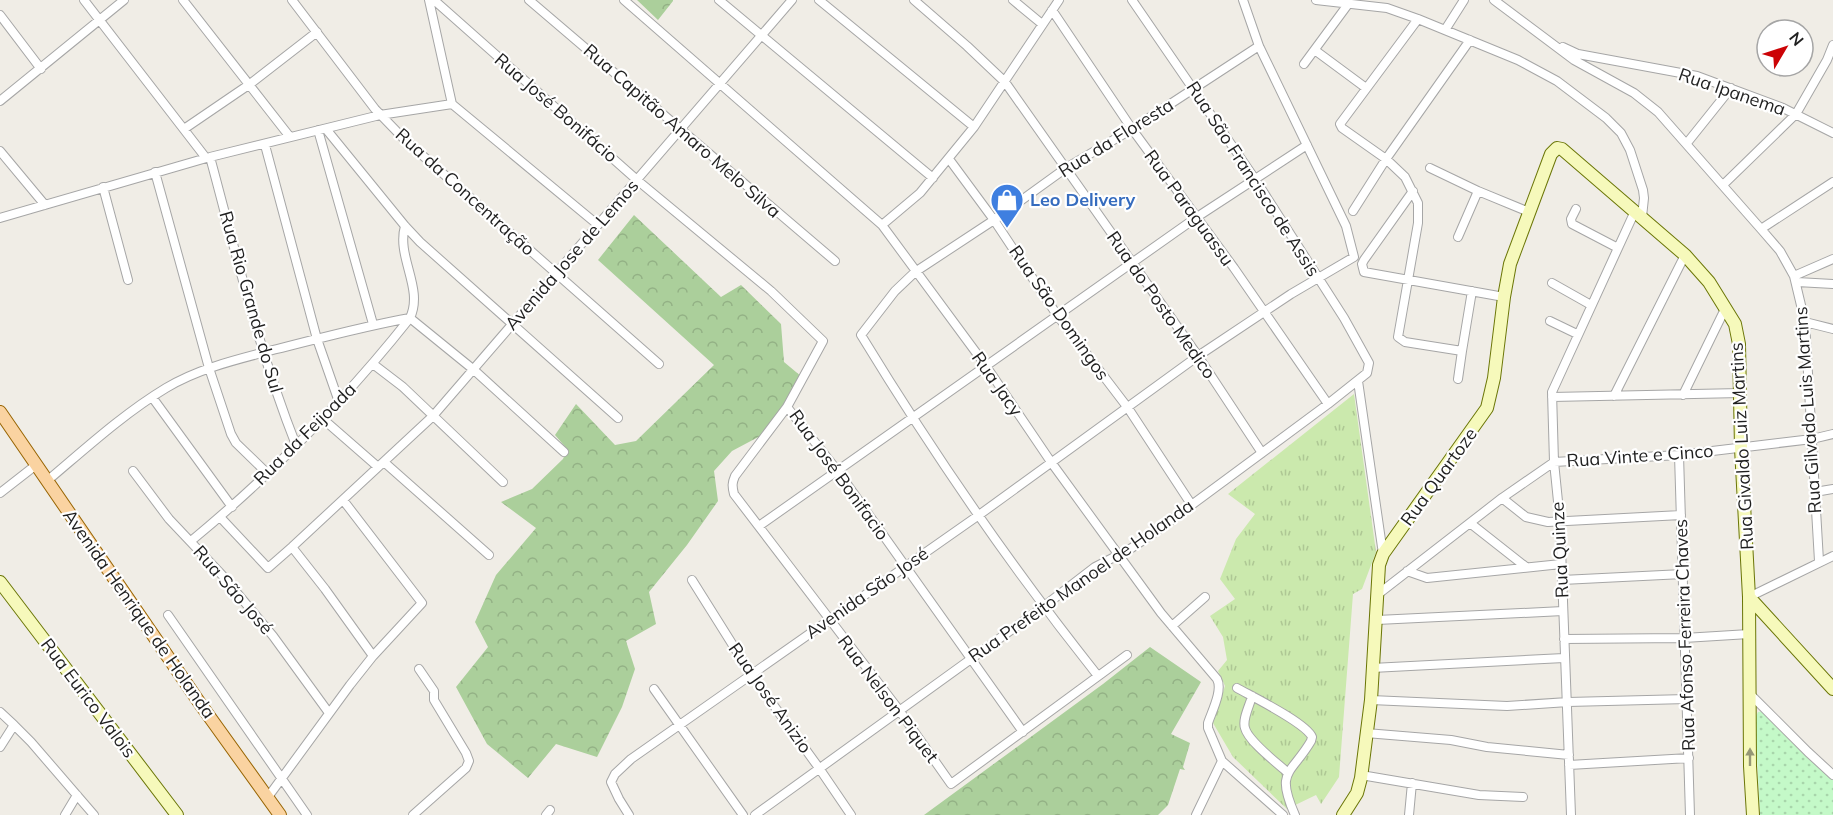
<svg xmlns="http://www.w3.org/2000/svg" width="1833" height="815" viewBox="0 0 1833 815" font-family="Mulish,sans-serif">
  <defs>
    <pattern id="grass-tufts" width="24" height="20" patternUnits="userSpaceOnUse" patternTransform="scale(1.5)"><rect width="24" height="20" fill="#cbe9ad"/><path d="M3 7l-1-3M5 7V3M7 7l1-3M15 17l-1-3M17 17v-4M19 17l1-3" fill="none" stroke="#aec794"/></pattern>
    <pattern id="forest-crowns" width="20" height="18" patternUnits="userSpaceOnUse" patternTransform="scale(1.5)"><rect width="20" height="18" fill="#abcf9b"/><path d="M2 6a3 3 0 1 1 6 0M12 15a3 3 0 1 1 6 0" fill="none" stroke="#93b185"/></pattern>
    <pattern id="park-dots" width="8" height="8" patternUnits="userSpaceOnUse" patternTransform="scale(1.5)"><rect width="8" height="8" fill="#c4f9c8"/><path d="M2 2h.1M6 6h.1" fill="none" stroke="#a8d5ab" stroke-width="1.8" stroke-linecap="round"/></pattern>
  </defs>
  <rect width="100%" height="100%" fill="#f0ede6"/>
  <!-- grass -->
  <path fill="url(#grass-tufts)" d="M1354,394L1376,552L1362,589L1353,594L1339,777L1321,804L1316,795L1287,809L1233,757L1213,723L1225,686L1218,671L1227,660L1223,637L1210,616L1235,599L1220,579L1236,539L1255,514L1228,494Z"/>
  <!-- forest -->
  <path fill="url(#forest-crowns)" d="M637,0H673V1L658,20Z
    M634,215L721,297L741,285L781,324L784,362L802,377L764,434L732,451L714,471L718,501L687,545L649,592L656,624L626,641L635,669L622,707L597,757L556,744L528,778L487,744L456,687L488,647L475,622L496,575L536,528L501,502L532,489L563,459L567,449L555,435L576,404L615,445L636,441L714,365L598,260Z
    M1150,647L1201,682L1171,734L1190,743L1183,767L1185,770L1180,769L1168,805L1158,815H924L1103,684Z"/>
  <!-- park -->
  <path fill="url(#park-dots)" d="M1764,711L1821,770L1833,779V815H1760L1755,718L1758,712Z"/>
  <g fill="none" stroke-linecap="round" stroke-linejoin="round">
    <!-- street casing -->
    <g stroke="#a6a6a6" stroke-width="10">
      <path id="street" d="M84,0L206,158
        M183,0L290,137
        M292,0L375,109L405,140L659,364
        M429,0L452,104
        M434,0L637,180L771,291L823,341L787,407L735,476C732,483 732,486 734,494L899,710L951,784L1127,655
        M529,0L835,261
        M624,0L882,225L986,366L1051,462L1118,554L1161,613L1217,679C1223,690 1212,711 1208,723V728L1222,761L1283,815
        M719,0L933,178
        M819,0L974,127
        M914,0L967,46L1005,82L1198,356L1262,453
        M1013,0L1042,24
        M1316,0L1387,8L1418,19L1518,60L1557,81L1606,118L1621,133L1630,150L1643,190L1644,198L1642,217
        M1494,0L1574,60L1634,93L1658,112L1761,229L1780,251L1794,276L1805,322L1819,561
        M1052,10L1132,129L1234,268L1328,404
        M0,15L41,69
        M1418,19L1340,124L1342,128L1386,159L1405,177L1418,203V223L1398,337L1405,342L1462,351L1472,291
        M1445,30L1464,0
        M1563,47L1578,54L1697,76L1783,108L1833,133
        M1316,51L1366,88
        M1304,64L1349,3
        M0,101L124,0
        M452,104L598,225
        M184,129L250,84L317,32
        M326,129L405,226L420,242L618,418
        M318,130L373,324
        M1687,143L1731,88
        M265,145L317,339L339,402
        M0,151L45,205
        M210,157C236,253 259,352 296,445
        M949,159L994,220L1057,315L1128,408L1191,504
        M1430,168L1478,191L1529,212
        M155,172L209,368L231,434L236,443L267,473
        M1724,184L1796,114L1827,60L1833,45
        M103,187L128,280
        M1413,191L1364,260L1362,264L1364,272L1504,297
        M1576,209L1571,219L1572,224L1618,248
        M1353,211L1386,159L1470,40
        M0,218L210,157L380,115L452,104
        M882,225L920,193L974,127L1059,0
        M1761,229L1833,182
        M1458,237L1478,191
        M1794,276L1833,259
        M1797,282L1833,284
        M1552,283L1591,305
        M410,318L474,370L564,452
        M1550,321L1577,334
        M1805,322L1833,329
        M373,364L403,387L503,482
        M1458,379L1462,351
        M1358,381L1383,554
        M1683,395L1726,307
        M1614,396L1685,255
        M152,397L232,507
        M1552,397L1741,393
        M787,407L837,470L1023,732
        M323,419L378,467
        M1679,455L1690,815
        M384,462L489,555
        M133,471L169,519L222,575L273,636L329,713
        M47,481C85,449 123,414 166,388C199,368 239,359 277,349C321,338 365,326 410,318
        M1815,492L1833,489
        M0,493L36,465
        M1502,498L1526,517L1548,522L1681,515
        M220,517L268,568L292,547L433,416L792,0
        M1470,523L1526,567
        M759,526L1197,217L1307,145
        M191,541C272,474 345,400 410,318C424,288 396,257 405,226
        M292,547L325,589L373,656
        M1407,571L1427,578L1561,564
        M692,580L751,674L819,768L851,815
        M1562,580L1683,574
        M1377,595L1502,498L1554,462L1679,455L1812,439L1833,434
        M1749,597L1833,556
        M168,615L307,815
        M1377,620L1563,611
        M1172,626L1205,597
        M1564,639L1684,638L1749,634
        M1372,668L1564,658
        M1098,676C1012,568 933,453 861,335L895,291L915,272L994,220L1066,168L1132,129L1259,46
        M1237,688C1253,697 1306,723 1312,737L1311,741C1291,775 1275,770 1295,815
        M654,689L743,815
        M1750,694L1808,752L1833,775
        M1252,696C1250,705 1242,719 1245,728C1248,741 1277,763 1287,772
        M1371,700L1507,706L1568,702L1687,699
        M0,712L14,725L0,747
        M14,725L31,742L94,815
        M1366,733L1451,740L1487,747L1569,755
        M1569,765L1689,758
        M1361,775L1479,795L1523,797
        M268,797L350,685L373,656L422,603L343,500
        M65,815L77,795
        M413,815L466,768L469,761L466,753L434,700V691L419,669
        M546,815L550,810
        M629,815L619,799L611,782L615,774L631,759L979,515L1198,356L1291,294L1354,257L1346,226L1259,46L1243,0
        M755,815L1043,607L1095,567L1130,549L1151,535L1328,404L1367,373L1369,363L1344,318L1255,179L1132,0
        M1196,815L1222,761
        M1409,815L1412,783
        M1571,815L1560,521L1554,462L1552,392L1635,211"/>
    </g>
    <!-- secondary casing -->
    <g stroke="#6b7607" stroke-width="14">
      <path id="secondary" d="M0,582L177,815
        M1749,597L1833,689
        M1343,815L1357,793L1361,778L1371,700L1379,565L1383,554L1487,408L1494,378L1504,297L1510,264L1551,154L1557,148L1562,149L1685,255L1709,282L1735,324L1739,344L1741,448L1749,597L1750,766L1753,815"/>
    </g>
    <!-- primary casing -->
    <g stroke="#986503" stroke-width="14">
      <path id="primary" d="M0,412L201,705L280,815"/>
    </g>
    <!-- street -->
    <use href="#street" stroke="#fff" stroke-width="8"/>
    <!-- secondary -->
    <use href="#secondary" stroke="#f6f9bb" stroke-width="12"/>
    <!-- primary -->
    <use href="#primary" stroke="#fad3a1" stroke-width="12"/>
  </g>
  <!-- one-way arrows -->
  <defs><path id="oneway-solid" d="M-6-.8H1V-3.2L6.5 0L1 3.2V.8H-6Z" transform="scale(1.5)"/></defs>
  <use fill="#959775" href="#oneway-solid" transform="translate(1750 757) rotate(-90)"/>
  <!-- icons -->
  <defs>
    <g id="shop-pin" transform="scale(1.725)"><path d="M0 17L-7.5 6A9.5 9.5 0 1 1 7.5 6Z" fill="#3f7fe0" stroke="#fff"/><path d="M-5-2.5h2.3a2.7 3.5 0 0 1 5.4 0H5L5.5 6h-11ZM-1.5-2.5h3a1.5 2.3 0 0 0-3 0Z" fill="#fff"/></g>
  </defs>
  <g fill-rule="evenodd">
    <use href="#shop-pin" x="1007" y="200"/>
  </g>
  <g text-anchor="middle" stroke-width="4.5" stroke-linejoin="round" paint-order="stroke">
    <!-- street labels -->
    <g font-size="18" fill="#1f1f1f" stroke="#fff">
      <text transform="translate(1732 92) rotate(19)" y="6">Rua Ipanema</text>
      <text transform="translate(556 108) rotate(41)" y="6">Rua José Bonifácio</text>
      <text transform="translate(682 131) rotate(41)" y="6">Rua Capitão Amaro Melo Silva</text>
      <text transform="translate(1116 138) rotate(-32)" y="6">Rua da Floresta</text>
      <text transform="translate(1253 179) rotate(57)" y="6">Rua São Francisco de Assis</text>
      <text transform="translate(465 192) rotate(42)" y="6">Rua da Concentração</text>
      <text transform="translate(1189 208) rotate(54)" y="6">Rua Paraguassu</text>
      <text transform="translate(572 255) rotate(-49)" y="6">Avenida Jose de Lemos</text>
      <text transform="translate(251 302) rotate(74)" y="6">Rua Rio Grande do Sul</text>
      <text transform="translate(1161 305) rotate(55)" y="6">Rua do Posto Medico</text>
      <text transform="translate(1059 313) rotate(55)" y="6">Rua São Domingos</text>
      <text transform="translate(997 384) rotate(55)" y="6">Rua Jacy</text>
      <text transform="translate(1808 410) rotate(-94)" y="6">Rua Gilvado Luis Martins</text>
      <text transform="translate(305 434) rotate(-45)" y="6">Rua da Feijoada</text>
      <text transform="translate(1742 446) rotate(-93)" y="6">Rua Givaldo Luiz Martins</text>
      <text transform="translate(1640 456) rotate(-4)" y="6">Rua Vinte e Cinco</text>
      <text transform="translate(839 475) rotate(54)" y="6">Rua José Bonifacio</text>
      <text transform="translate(1439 477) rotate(-54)" y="6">Rua Quartoze</text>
      <text transform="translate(1560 550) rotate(-93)" y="6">Rua Quinze</text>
      <text transform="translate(1081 581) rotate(-35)" y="6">Rua Prefeito Manoel de Holanda</text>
      <text transform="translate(233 590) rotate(49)" y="6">Rua São José</text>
      <text transform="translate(867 593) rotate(-35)" y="6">Avenida São José</text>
      <text transform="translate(139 614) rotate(55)" y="6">Avenida Henrique de Holanda</text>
      <text transform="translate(1685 635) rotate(-92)" y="6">Rua Afonso Ferreira Chaves</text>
      <text transform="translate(88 698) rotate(53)" y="6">Rua Eurico Valois</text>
      <text transform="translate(770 698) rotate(55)" y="6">Rua José Anizio</text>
      <text transform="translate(888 699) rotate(53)" y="6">Rua Nelson Piquet</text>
    </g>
    <!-- shop labels -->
    <g font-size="18" font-weight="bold" fill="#366cbe" stroke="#fff" text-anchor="start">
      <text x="1030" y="206">Leo Delivery</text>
    </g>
  </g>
  <!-- north arrow -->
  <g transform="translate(1785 48) rotate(51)"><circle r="28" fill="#ffffff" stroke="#a5a5a5" stroke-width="1.5"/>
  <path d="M0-4.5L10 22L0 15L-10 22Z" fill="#cc0306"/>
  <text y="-9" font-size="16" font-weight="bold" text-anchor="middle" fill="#1f1f1f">N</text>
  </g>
</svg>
